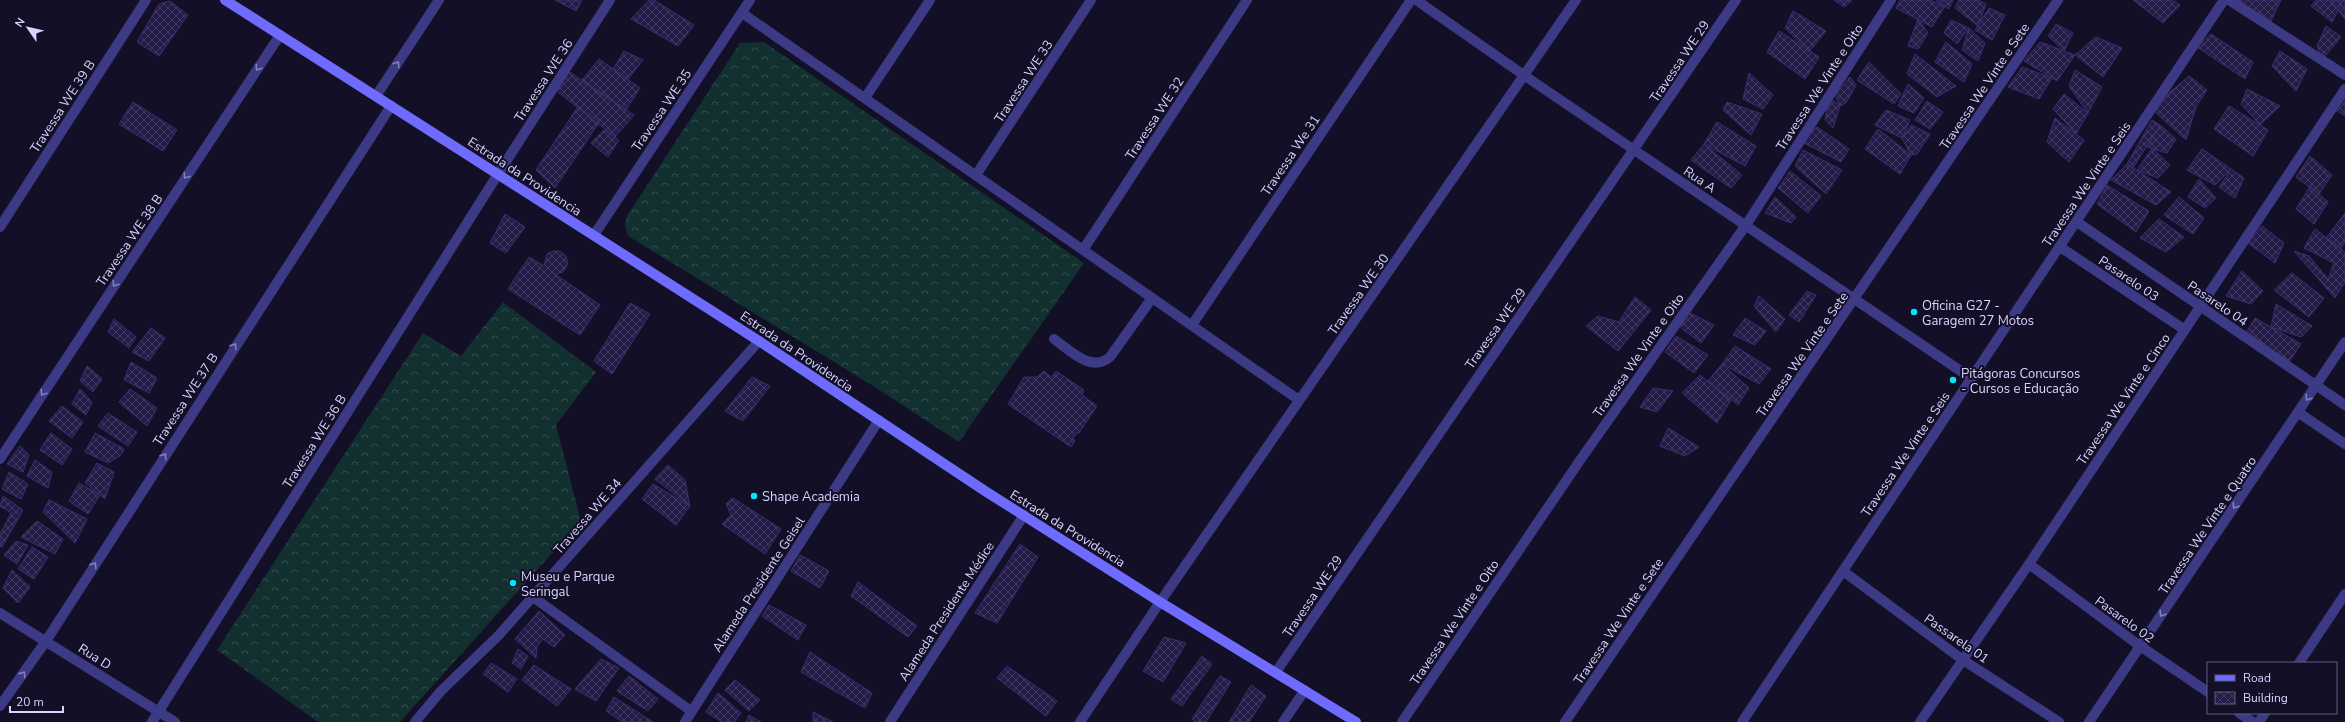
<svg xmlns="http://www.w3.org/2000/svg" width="2345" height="722" viewBox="0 0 2345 722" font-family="'Nunito Sans',sans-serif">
  <defs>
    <pattern id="forest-crowns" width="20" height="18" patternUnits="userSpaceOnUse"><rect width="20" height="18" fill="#12302f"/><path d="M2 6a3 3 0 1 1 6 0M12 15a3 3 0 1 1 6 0" fill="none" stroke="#344d4e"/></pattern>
    <pattern id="building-cross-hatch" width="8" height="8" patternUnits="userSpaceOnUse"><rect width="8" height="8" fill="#241b47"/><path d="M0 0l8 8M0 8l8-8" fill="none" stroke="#433b63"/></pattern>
  </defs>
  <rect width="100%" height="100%" fill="#130f26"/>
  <!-- forest -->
  <path fill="url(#forest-crowns)" d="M764,42L1084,263L959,442L870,384L628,236L625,225L627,216L740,43Z
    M503,302L596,372L556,425L581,521L400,722H318L217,650L423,333L461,356Z"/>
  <!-- building -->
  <path fill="url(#building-cross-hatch)" stroke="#3b2d73" d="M555,0H582L576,11Z
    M649,0H654L694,25L678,46L631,19Z
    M1834,0H1852L1844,7Z
    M1900,0H1930L1945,6L1932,27L1896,8Z
    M1936,0H1953L1949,9Z
    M1959,0H1978L1986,4L1978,26L1955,8Z
    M2133,0H2172L2180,5L2163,23Z
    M2238,0H2281L2271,21Z
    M2316,0H2337L2342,3L2332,22L2311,6Z
    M2331,0H2345V19L2338,10Z
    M170,1L188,15L159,56L137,42L159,4Z
    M1989,8L2005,15L1992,40L1975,30Z
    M1793,11L1826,31L1809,52L1785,28Z
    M1918,19L1928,33L1918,49L1908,46Z
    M1951,20L1969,28L1957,44L1944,33Z
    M2056,24L2073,33L2064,51L2048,36Z
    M2326,26L2341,37L2322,60L2317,46Z
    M1969,28L1985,43L1978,61L1962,50Z
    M1779,31L1819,57L1805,79L1767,52Z
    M2211,34L2253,62L2245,79L2197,47Z
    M2096,37L2122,48L2103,77L2075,55Z
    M1946,42L1972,64L1964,82L1935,62Z
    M2040,42L2075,55L2057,81L2024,61Z
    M624,51L643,60L628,79L613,69Z
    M2280,51L2307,69L2296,91L2272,66Z
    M1915,54L1956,86L1937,97L1907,74Z
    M599,59L640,88L626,110L581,81Z
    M1869,62L1901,94L1894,104L1857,80Z
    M2022,67L2052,78L2039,99L2008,87Z
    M2075,70L2102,87L2088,113L2069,86Z
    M568,71L634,115L615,137L554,89Z
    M1749,73L1773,95L1763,109L1743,99Z
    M2189,76L2207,90L2196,107L2186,140L2155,112L2169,93Z
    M1850,77L1856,85L1846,103L1840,106L1835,95Z
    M1908,84L1924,98L1914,113L1898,106Z
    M2247,89L2280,106L2260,125L2241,104Z
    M2064,94L2088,113L2076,134L2053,109Z
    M2345,96V116L2332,108Z
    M1829,97L1840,106L1833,128L1825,120Z
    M1927,101L1943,112L1930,129L1915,120Z
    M133,102L177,130L163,151L119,124Z
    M1727,102L1762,114L1751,135L1723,110Z
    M2229,106L2268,130L2253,156L2214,129Z
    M577,108L600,121L555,188L536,170Z
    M1886,110L1910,120L1902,138L1875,125Z
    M2055,118L2084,140L2069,162L2047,142Z
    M2152,120L2160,125L2133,168L2127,164Z
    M1717,122L1756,146L1745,166L1704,144Z
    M1911,125L1930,134L1917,154L1911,155L1902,138Z
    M2160,125L2176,139L2167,153L2147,147Z
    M1817,127L1849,149L1841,162L1800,141Z
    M1878,129L1911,155L1900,174L1865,149Z
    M604,130L619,140L608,157L591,143Z
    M1704,144L1742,175L1731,188L1691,160Z
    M2152,148L2170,165L2158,178L2137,170Z
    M2202,149L2231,169L2215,185L2187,170Z
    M1803,150L1842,170L1826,194L1795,166Z
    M2310,156L2332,175L2319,194L2296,177Z
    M2127,164L2133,168L2171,192L2156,205L2111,180Z
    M2231,169L2244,178L2235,198L2219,187Z
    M1790,171L1821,196L1808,213L1778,188Z
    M2199,179L2216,198L2205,208L2188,197Z
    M2107,185L2149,211L2136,232L2097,204Z
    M2310,186L2328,202L2314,224L2296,209Z
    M1775,197L1796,217L1791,223L1765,213Z
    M2179,197L2204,218L2193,234L2164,215Z
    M2345,213V241L2341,249L2326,238Z
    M505,214L525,227L506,253L490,243Z
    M2159,219L2184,237L2166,252L2140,238Z
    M2262,226L2284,243L2275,263L2248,243Z
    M2315,229L2345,252V282L2335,298L2294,251L2309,256L2328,279L2334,263L2304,248Z
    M553,251H560L566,256L568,264L563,272L555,274L600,305L580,335L508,289L529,257L544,266L547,254Z
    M2242,271L2263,291L2251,304L2226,296Z
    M2292,273L2324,298L2309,317L2274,290Z
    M1807,291L1816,295L1799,322L1789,315Z
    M1759,296L1785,319L1776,332L1754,306Z
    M1635,297L1651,310L1618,351L1586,326L1598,316L1619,322Z
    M630,303L650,314L612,374L594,361Z
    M2276,304L2312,326L2301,337L2271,327Z
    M1686,311L1714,325L1701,343L1681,328Z
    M1745,318L1766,331L1755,345L1733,335Z
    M2255,318L2301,344L2287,365L2244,336Z
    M114,319L136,337L129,348L108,332Z
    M151,328L165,338L149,361L132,352Z
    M1676,336L1708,355L1694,373L1665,352Z
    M1735,346L1771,369L1759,384L1722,364Z
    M131,362L157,378L149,393L124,380Z
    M1722,364L1749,388L1738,405L1708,381Z
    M87,366L102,379L93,392L80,381Z
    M1044,371L1051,377L1056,371L1084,390L1082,395L1097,406L1079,433L1077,432L1073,439L1075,441L1071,447L1008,404L1024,377H1037Z
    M1700,375L1731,400L1717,423L1682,393Z
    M752,377L770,386L743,421L725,411Z
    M1653,388L1673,391L1657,412L1640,407Z
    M80,389L92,402L86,415L72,404Z
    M130,389L157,408L147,426L119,402Z
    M62,406L83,422L72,438L49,421Z
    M108,413L137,432L128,446L98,426Z
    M1668,428L1699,447L1685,456L1660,446Z
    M51,433L72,449L62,465L40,450Z
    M95,433L124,449L121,455L108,463L85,452Z
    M20,446L29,455L23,472L7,464Z
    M35,460L52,472L48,488L27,476Z
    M97,463L114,472L105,499L85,483Z
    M668,465L685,480L690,506L655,479Z
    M9,472L28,484L21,499L2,489Z
    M79,483L100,495L88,514L69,501Z
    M653,484L690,506L676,525L642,499Z
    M3,496L23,510L2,547L0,546V534L11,513L0,506Z
    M733,498L781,529L765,554L722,524L731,515L726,504Z
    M49,500L87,519L75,543L43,512Z
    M37,521L63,539L55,554L21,537Z
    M16,541L28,545L17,564L4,555Z
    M1020,544L1038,557L997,623L975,613Z
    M32,547L48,557L34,579L18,569Z
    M800,555L829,571L820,588L791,571Z
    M12,570L30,587L18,603L3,588Z
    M858,582L917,626L908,637L851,596Z
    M769,605L806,625L798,640L762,616Z
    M539,611L565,635L554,647L543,639L537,647L536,658L515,639Z
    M1164,637L1186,643L1163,682L1143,671Z
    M518,649L528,656L521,669L512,663Z
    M810,652L872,693L865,708L801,672Z
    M1202,656L1212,664L1182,706L1171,699Z
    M601,659L619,668L596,701L575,689Z
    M491,663L517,679L508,692L483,674Z
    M534,665L571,689L557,706L522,680Z
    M1007,666L1057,701L1046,716L997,678Z
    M629,676L658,699L648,711L617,691Z
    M1220,676L1231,682L1206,722H1196L1192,719Z
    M735,680L760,700L749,711L725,690Z
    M1251,685L1266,696L1249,722H1229Z
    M718,693L741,713L734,722H722L706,712Z
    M614,697L653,722H622L606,711Z
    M813,712L833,722H813Z
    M749,715L761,722H746Z"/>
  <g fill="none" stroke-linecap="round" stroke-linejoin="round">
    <!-- lane -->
    <path stroke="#3d3a85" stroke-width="10" d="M1054,339C1071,351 1091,373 1110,357L1152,298
      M533,597L691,711"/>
    <!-- street -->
    <path stroke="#3d3a85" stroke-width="10" d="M1416,0L1525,76L1971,378
      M2229,0L2345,75
      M742,13L1299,400
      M376,96L439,0
      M865,98L930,0
      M976,175L1091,0
      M2077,222L2345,405
      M0,227L146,0
      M594,235L750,0
      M2060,247L2185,330
      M1083,250L1247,0
      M1192,325L1411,0
      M2299,413L2345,444
      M0,459L280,35
      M2029,564L2140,646L2208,692
      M1843,571L1963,660L2059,722
      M0,613L175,722
      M2299,663L2345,594
      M1276,672L1736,0
      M0,706L46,641L391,106
      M2239,713L2253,722
      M152,722L498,174L610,0
      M415,722L441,691L499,635L759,341
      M685,722L879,420
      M890,722L1024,515
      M1080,722L1160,602L1576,0
      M1283,722L1305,690
      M1402,722L1583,456L1746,225L1891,0
      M1565,722L2058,0
      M1742,722L2224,0
      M1920,722L2029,564L2345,89
      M2089,722L2345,342
      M2259,722L2265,713"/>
    <!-- secondary -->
    <path stroke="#6f6bff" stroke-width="10" d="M225,0L759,341L985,491L1160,602L1356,722"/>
  </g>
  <!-- one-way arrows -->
  <defs><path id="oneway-chevron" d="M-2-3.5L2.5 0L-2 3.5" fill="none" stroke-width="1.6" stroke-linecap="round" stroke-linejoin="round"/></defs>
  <g stroke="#837fbc">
    <use href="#oneway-chevron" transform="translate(397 64) rotate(-57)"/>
    <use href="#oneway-chevron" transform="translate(258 68) rotate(124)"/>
    <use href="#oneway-chevron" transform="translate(186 176) rotate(124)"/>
    <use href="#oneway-chevron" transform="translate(115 284) rotate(124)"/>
    <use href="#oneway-chevron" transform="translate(234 346) rotate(-57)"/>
    <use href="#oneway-chevron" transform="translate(43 393) rotate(123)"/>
    <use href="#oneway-chevron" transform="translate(2308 398) rotate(123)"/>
    <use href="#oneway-chevron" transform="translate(164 456) rotate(-57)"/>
    <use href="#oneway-chevron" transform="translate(2235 506) rotate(124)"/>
    <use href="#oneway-chevron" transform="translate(94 565) rotate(-57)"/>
    <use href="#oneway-chevron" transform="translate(2162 614) rotate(124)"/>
    <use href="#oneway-chevron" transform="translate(23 674) rotate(-55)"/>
  </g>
  <!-- markers -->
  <g fill="#00e5ff" stroke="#130f26" stroke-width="1.5">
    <circle cx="1914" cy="312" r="4"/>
    <circle cx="1953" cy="380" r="4"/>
    <circle cx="754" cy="496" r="4"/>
    <circle cx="513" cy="583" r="4"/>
  </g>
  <g text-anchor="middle" stroke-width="4" stroke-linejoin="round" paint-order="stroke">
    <!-- street labels -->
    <g font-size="13" fill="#d9d4ff" stroke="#130f26">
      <text transform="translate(1679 61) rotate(-56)" y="5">Travessa WE 29</text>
      <text transform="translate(543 80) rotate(-57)" y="5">Travessa WE 36</text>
      <text transform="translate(1023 81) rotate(-57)" y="5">Travessa WE 33</text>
      <text transform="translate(1984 86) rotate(-56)" y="5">Travessa We Vinte e Sete</text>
      <text transform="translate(1819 87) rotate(-57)" y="5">Travessa We Vinte e Oito</text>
      <text transform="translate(62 106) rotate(-57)" y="5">Travessa WE 39 B</text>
      <text transform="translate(661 110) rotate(-56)" y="5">Travessa WE 35</text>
      <text transform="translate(1154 118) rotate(-57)" y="5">Travessa WE 32</text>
      <text transform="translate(1290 155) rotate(-56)" y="5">Travessa We 31</text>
      <text transform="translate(525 176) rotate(33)" y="5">Estrada da Providencia</text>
      <text transform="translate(1700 179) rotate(34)" y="5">Rua A</text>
      <text transform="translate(2086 184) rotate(-56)" y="5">Travessa We Vinte e Seis</text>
      <text transform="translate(129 240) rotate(-56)" y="5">Travessa WE 38 B</text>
      <text transform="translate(2129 278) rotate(34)" y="5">Pasarelo 03</text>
      <text transform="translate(1358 294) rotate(-55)" y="5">Travessa WE 30</text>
      <text transform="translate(2218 303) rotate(34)" y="5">Pasarelo 04</text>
      <text transform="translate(1495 328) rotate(-55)" y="5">Travessa WE 29</text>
      <text transform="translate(797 351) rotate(34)" y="5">Estrada da Providencia</text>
      <text transform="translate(1802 354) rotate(-55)" y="5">Travessa We Vinte e Sete</text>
      <text transform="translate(1638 355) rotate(-55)" y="5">Travessa We Vinte e Oito</text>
      <text transform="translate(185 399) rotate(-57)" y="5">Travessa WE 37 B</text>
      <text transform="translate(2123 399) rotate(-56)" y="5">Travessa We Vinte e Cinco</text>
      <text transform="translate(314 441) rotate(-58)" y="5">Travessa WE 36 B</text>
      <text transform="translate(1905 454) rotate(-56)" y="5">Travessa We Vinte e Seis</text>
      <text transform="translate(587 516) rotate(-49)" y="5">Travessa WE 34</text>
      <text transform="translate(2207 525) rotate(-56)" y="5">Travessa We Vinte e Quatro</text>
      <text transform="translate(1068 528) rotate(32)" y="5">Estrada da Providencia</text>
      <text transform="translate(758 584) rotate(-57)" y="5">Alameda Presidente Geisel</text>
      <text transform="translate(1312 596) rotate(-56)" y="5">Travessa WE 29</text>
      <text transform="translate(946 611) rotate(-57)" y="5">Alameda Presidente Médice</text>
      <text transform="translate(2125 619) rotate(36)" y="5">Pasarelo 02</text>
      <text transform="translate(1618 621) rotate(-56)" y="5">Travessa We Vinte e Sete</text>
      <text transform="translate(1454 622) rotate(-56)" y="5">Travessa We Vinte e Oito</text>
      <text transform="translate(1957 638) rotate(35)" y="5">Passarela 01</text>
      <text transform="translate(95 656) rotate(32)" y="5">Rua D</text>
    </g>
    <!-- poi labels -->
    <g font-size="13" fill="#d9d4ff" stroke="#130f26" text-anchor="start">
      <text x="1922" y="310">Oficina G27 -<tspan x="1922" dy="15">Garagem 27 Motos</tspan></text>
      <text x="1961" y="378">Pitágoras Concursos<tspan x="1961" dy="15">- Cursos e Educação</tspan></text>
      <text x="762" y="501">Shape Academia</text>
      <text x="521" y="581">Museu e Parque<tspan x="521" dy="15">Seringal</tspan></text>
    </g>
  </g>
  <!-- legend -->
  <rect x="2207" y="662" width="130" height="52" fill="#130f26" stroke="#625e7d"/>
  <rect x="2215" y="675" width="20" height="6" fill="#6f6bff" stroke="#625e7d"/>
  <text x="2243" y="682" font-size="12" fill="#d9d4ff">Road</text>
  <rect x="2215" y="692" width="20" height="12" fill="url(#building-cross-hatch)" stroke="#625e7d"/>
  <text x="2243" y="702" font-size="12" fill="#d9d4ff">Building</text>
  <!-- north arrow -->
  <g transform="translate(28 28) rotate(304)" stroke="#130f26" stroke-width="3" paint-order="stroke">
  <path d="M0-3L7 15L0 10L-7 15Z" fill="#d9d4ff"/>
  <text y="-6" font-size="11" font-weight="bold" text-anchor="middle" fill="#d9d4ff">N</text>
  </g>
  <!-- scale -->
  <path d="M10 706v6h53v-6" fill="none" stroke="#d9d4ff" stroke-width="2"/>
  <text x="16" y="706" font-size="12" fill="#d9d4ff" stroke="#130f26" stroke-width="3" paint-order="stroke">20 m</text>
</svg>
